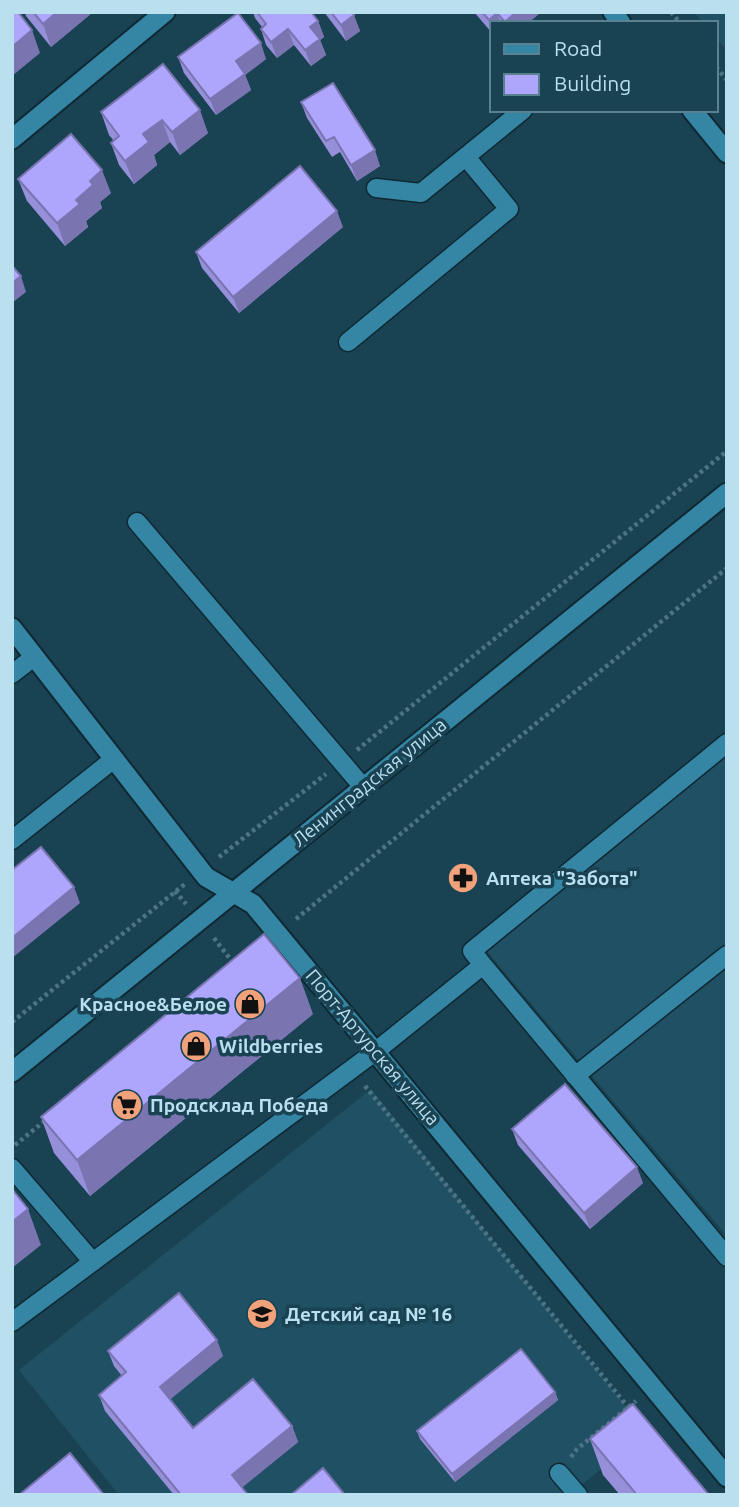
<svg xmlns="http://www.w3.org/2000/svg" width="739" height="1507" viewBox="0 0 739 1507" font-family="Ubuntu,sans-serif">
  <rect width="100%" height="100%" fill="#194353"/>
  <!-- built -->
  <path fill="#205063" d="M694,12H727V51L716,38V23H703Z
    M727,735V1236L480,943Z
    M371,1089L647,1432L569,1495H119L19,1370Z"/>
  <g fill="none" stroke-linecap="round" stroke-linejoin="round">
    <!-- service casing -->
    <g stroke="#0f2832" stroke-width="21">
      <path id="service" d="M376,188L421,193L523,110
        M348,342L509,209L466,157
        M137,522L363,787
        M12,674L34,657
        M12,840L114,759
        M483,965L727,1257
        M575,1076L727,955
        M12,1168L93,1262
        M12,1322L376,1051L483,965L472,951L727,743
        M559,1473L578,1495"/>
    </g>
    <!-- minor casing -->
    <g stroke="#0f2832" stroke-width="23">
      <path id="minor" d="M613,12L621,23
        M692,110L727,153
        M12,139L165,12
        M12,628L206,877L253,904L727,1477"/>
    </g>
    <!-- secondary casing -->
    <g stroke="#0f2832" stroke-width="23">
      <path id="secondary" d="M12,1072L727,493"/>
    </g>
    <!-- path -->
    <path stroke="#4c7484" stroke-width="4.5" stroke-dasharray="3.5 3.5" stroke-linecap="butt" d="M671,12L680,23
      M716,67L727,80
      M357,750L727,451
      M219,857L326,774
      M175,891L186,904
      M296,919L727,568
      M214,938L234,964
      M12,1022L185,884
      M365,1086L628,1407
      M15,1145L47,1119
      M571,1457L577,1449L636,1401"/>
    <!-- service -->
    <use href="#service" stroke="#3585a4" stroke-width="18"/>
    <!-- minor -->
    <use href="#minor" stroke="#3585a4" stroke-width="19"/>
    <!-- secondary -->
    <use href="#secondary" stroke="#3585a4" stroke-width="19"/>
  </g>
  <!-- wall -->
  <path fill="#968fda" d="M25,12H93L51,47L26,16Z
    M253,12H311L318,21L324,37L320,40L326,55L311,66L294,45L277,58L266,45L261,29L262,27L255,18Z
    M324,12H352L360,31L346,41Z
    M474,12H541L528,23H492V33Z
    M178,57L266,59L245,75L251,90L216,115L184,73Z
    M163,64L208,133L180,155L170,142L154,155L157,165L134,184L119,165L111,143L114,141L109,135L101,112Z
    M301,102L380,166L357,181L340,152L332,157L307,118Z
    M18,179L111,193L100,202L102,208L86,221L88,227L65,246L27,201Z
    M343,227L239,313L202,268L196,252Z
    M313,1014L90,1196L54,1153L41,1117Z
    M512,1129L643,1183L590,1229L518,1145Z
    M108,1351L223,1356L170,1399L193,1428L292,1426L298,1442L242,1487L248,1495H174L105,1411L99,1395L122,1376L114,1366Z
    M555,1392L558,1400L455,1482L420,1439L417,1431Z
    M590,1439L709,1495H620L603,1475Z"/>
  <!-- shaded-wall -->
  <path fill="#7a74b1" d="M57,12H93L51,47L43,24Z
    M516,12H541L528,23H505V22Z
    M497,13L501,23H492V28L489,20Z
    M354,15L360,31L346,41L341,25Z
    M318,21L324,37L320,40L326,55L311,66L305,50L310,27Z
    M288,29L294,45L277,58L271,42Z
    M32,30L40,53L12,76V47Z
    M261,43L266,59L245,75L251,90L216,115L210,99L236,61Z
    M200,110L208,133L180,155L172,132Z
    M162,120L170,142L154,155L157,165L134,184L125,161L143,134Z
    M375,150L380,166L357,181L351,165Z
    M102,170L111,193L100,202L102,208L86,221L88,227L65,246L57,223L90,181Z
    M337,211L343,227L239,313L233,297Z
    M21,276L26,292L12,303V283Z
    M74,887L80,903L12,958V938Z
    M300,978L313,1014L90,1196L77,1160Z
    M637,1167L643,1183L590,1229L584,1213Z
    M28,1209L41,1245L12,1268V1222Z
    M217,1340L223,1356L166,1403L160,1387Z
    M555,1392L558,1400L455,1482L452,1474Z
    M292,1426L298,1442L238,1491L232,1475Z"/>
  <!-- building -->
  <path fill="#aea6fd" stroke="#7a74b1" stroke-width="2" d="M12,12H18L32,30L12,47Z
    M33,12H57L43,24Z
    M257,12H311L318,21L310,27L320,39L305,50L288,29L271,42L261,29L266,24Z
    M331,12H352L354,15L341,25Z
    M482,12H516L505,22L497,13L489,20Z
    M238,13L261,43L236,61L245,74L210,99L178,57Z
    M163,64L200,110L172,132L162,120L143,134L149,142L125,161L111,143L119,136L101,112Z
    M333,83L375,150L351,165L334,137L326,141L301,102Z
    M71,134L102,170L90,181L93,185L76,200L80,204L57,223L18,179Z
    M300,166L337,211L233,297L196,252Z
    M12,266L21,276L12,283Z
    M41,847L74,887L12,938V870Z
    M264,934L300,978L77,1160L41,1117Z
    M565,1084L637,1167L584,1213L512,1129Z
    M12,1189L28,1209L12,1222Z
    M179,1293L217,1340L160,1387L193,1428L253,1379L292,1426L232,1475L248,1495H181L99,1395L126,1372L108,1351Z
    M521,1349L555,1392L452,1474L417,1431Z
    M633,1404L709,1495H637L590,1439Z
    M70,1453L104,1495H19Z
    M323,1468L345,1495H291Z"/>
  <!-- icons -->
  <defs>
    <g id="pharmacy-disc" transform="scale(1.575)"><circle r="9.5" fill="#f1a27b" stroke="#194353"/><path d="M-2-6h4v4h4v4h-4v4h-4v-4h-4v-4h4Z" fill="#111"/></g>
    <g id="shop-disc" transform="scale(1.575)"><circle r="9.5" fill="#f1a27b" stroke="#194353"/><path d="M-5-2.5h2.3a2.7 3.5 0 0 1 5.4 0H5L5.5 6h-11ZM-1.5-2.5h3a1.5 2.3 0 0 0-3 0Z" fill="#111"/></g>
    <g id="supermarket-disc" transform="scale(1.575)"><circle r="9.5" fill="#f1a27b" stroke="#194353"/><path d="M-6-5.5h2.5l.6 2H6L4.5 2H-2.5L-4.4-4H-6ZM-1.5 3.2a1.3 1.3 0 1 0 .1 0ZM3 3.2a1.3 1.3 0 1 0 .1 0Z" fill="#111"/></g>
    <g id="school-disc" transform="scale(1.575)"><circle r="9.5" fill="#f1a27b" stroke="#194353"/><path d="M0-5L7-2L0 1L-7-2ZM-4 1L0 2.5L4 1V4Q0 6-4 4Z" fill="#111"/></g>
  </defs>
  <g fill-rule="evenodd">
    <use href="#pharmacy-disc" x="463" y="878"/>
    <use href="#shop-disc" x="250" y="1004"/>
    <use href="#shop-disc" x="196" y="1046"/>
    <use href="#supermarket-disc" x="127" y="1105"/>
    <use href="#school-disc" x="262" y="1314"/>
  </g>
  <g text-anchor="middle" stroke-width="7" stroke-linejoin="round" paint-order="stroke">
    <!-- street labels -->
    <g font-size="19" fill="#badfef" stroke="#194353">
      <text transform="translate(369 782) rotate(-39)" y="7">Ленинградская улица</text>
      <text transform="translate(373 1047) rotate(50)" y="7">Порт-Артурская улица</text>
    </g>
    <!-- poi labels -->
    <g font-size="19" font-weight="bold" fill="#badfef" stroke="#194353" text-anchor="start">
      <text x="486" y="885">Аптека "Забота"</text>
      <text x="227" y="1011" text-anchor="end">Красное&amp;Белое</text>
      <text x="219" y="1053">Wildberries</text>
      <text x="150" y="1112">Продсклад Победа</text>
      <text x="285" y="1321">Детский сад № 16</text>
    </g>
  </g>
  <!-- border -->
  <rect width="739" height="1507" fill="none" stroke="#badfef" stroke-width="28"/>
  <!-- legend -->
  <rect x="490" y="21" width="228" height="91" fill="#194353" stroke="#598191" stroke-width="2"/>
  <rect x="504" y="44" width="35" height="10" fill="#3585a4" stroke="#598191" stroke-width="2"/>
  <text x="554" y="56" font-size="21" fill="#badfef">Road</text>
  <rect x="504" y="74" width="35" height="21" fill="#aea6fd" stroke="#598191" stroke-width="2"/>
  <text x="554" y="91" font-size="21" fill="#badfef">Building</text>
</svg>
